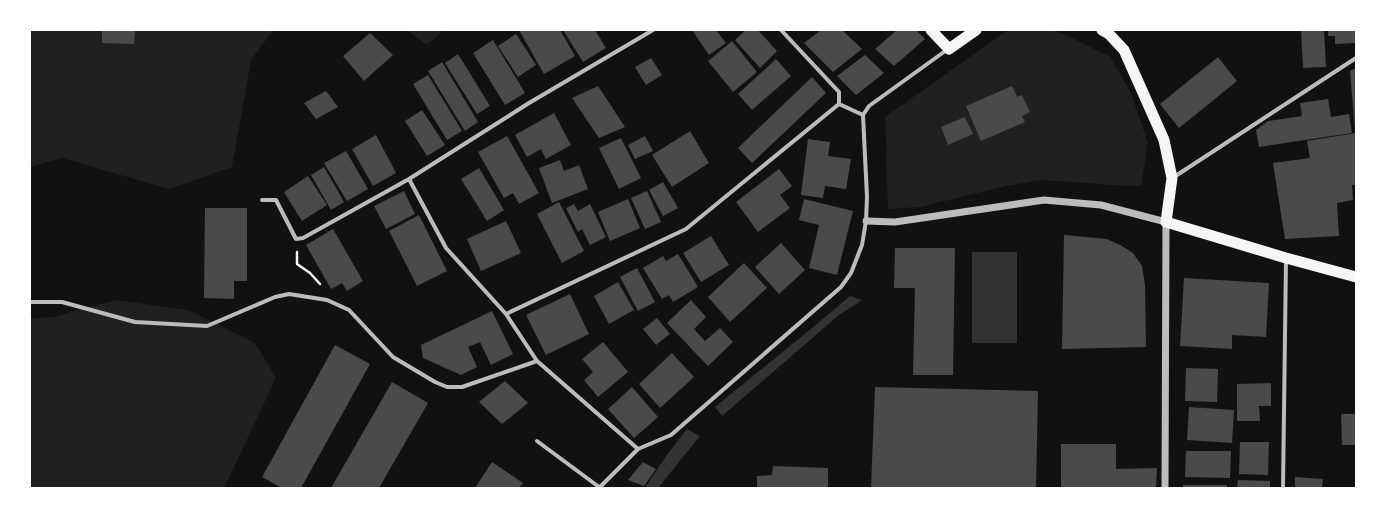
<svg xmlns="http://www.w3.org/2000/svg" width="1386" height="518" viewBox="0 0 1386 518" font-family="Barlow,sans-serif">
  <rect width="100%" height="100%" fill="#111"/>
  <!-- green -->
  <path fill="#202020" d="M30,30H234L235,32L236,30H273L251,60L232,167L169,189L62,158L30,167Z
    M407,30H444L427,45Z
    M1008,30H1053L1068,36L1110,57L1131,93L1148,143L1141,186H1123L1089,183L1040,180L1006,186L920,207L888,209L885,117Z
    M115,300L188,310L255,343L276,378L225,486L226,488H30V318L54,317Z"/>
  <!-- water -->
  <path fill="#333" d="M972,252H1017V343H972Z
    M850,296L862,300L839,315L722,416L715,407L812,328Z
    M687,429L700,436L658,488H645L666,456Z"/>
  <!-- building -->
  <path fill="#4a4a4a" d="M102,30H135L134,44L102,43Z
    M519,30H560L575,56L544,74Z
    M563,30H595L606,48L583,62Z
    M692,30H716L726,43L709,55Z
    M746,30H758L777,51L760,68L735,40Z
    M821,30H842L862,49L833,72L804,43Z
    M897,30H916L925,39L894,66L875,49Z
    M1301,30H1324L1326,67L1303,68Z
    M1328,30H1356V43L1335,44V36H1328Z
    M370,33L393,55L364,81L343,56Z
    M516,34L536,65L518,77L498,46Z
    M493,40L525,93L505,105L473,53Z
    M732,41L757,72L733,92L708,61Z
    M458,54L490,106L477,114L445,63Z
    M865,55L884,73L856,95L837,76Z
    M1218,57L1237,81L1179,128L1160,104Z
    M651,58L662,75L646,85L635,67Z
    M776,59L791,76L752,110L738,94Z
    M442,62L478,122L465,131L428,71Z
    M1356,68V130L1355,131L1350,71Z
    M428,75L462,131L447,140L413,84Z
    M812,77L826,93L752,163L738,148Z
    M598,86L625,127L599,138L572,98Z
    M1012,86L1017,97L1022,95L1030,112L1022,116L1025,122L981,141L966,106Z
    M326,91L338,107L316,119L304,103Z
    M1328,99L1331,117L1349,114L1352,133L1259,147L1256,130L1268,121L1302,116L1300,103Z
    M422,110L445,145L427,156L405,121Z
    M554,113L571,145L546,159L541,149L527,157L515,135Z
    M965,117L973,134L948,145L941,127Z
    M690,131L709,163L672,187L652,155Z
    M1356,133V185H1352L1353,200L1337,203L1339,236L1285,239L1273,163L1310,158L1307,141Z
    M376,135L396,173L373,186L352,149Z
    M507,136L539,193L519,204L513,193L504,198L478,152Z
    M645,136L653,151L635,159L628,145Z
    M621,138L641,178L619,189L599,148Z
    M808,139L830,142L828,156L851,159L846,189L825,186L823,198L801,195Z
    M346,151L368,189L347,201L324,163Z
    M560,160L564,171L579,165L588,189L552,203L539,168Z
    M324,167L344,202L331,210L311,175Z
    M479,168L504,210L487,221L461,179Z
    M779,169L792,186L780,195L790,208L758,232L736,202Z
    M308,176L327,205L302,221L284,192Z
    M663,182L678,208L663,216L649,190Z
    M404,191L415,214L386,229L374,206Z
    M647,191L661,222L645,229L631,198Z
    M628,199L640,228L610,241L598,212Z
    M804,199L853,211L837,275L809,268L819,225L799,220Z
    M559,202L584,251L562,263L537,214Z
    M574,204L578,211L590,204L606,237L590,245L582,229L578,232L566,208Z
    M205,208H247V281H234V299L204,298Z
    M419,215L447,271L417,286L389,231Z
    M506,221L521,253L481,271L467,239Z
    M333,229L363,281L347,291L342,283L331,289L306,245Z
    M1064,235L1107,239L1122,246L1133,253L1142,266L1145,285L1146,347L1062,349Z
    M711,236L729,265L701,282L683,253Z
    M781,243L805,270L779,294L755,267Z
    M895,248H955L953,375H913L915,288H894Z
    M678,254L698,287L673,302L669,295L662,299L643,268L663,256L666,261Z
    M744,263L767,288L730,322L708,297Z
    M637,268L655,302L638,311L620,277Z
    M1184,278L1269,283L1266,337L1232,335V349L1180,346Z
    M618,282L634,310L609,324L594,296Z
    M570,294L589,334L546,355L526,315Z
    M691,300L706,317L694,329L705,341L720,328L733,342L708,366L667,323Z
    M492,311L513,354L491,365L480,342L468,347L477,367L461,375L423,358L421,345Z
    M657,318L670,334L656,345L643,329Z
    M603,342L628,372L598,397L584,380L593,372L582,359Z
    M335,345L370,364L301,488H282L262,477Z
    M672,353L694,377L660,408L639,384Z
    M1186,368L1218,369L1217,402L1185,401Z
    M505,381L528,403L502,424L479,402Z
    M392,382L428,403L379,488H331Z
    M1271,383V406H1259L1260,421H1237V384Z
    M632,387L658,417L634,438L608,409Z
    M875,387L1038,391L1036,488H871Z
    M1189,407L1234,410L1232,443L1187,440Z
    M1341,414H1356V445H1342Z
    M1240,442H1269L1268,475L1239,474Z
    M1061,444H1116V469L1157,468L1156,488H1061Z
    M1186,451H1231L1230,478L1185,477Z
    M492,462L523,483L519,488H475Z
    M643,462L656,469L644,486L628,480Z
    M773,466L828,468V488H757V476L772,475Z
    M1295,477L1323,479L1322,488H1295Z
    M1238,480L1270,481V488H1237Z
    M1183,485H1227V488H1183Z"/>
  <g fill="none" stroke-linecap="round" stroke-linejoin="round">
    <!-- path -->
    <path stroke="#f5f5f5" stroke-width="2.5" d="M297,252V264L310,273L320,284"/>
    <!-- minor -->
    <path stroke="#bcbcbc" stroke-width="4" d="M781,30L839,92V104
      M839,104L863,115
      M1174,177L1356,58
      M409,179L446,248L506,314L537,361L638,449
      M262,200H276L296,239L303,238L409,179L529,103L653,30
      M30,302H62L135,322L207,326L275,297L289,294L327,300L349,310L393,357L435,382L447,387H462L537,361
      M506,314L686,229L839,104
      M537,441L599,487
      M599,488L638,449L671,435L841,287L851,273L862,245L866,221L867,197L863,115L869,106L948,49
      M1283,488L1286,258"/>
    <!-- tertiary -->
    <path stroke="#bcbcbc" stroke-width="7" d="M866,221L895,222L1044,200L1101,205L1166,222L1165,488"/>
    <!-- trunk -->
    <path stroke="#f5f5f5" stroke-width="11" d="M931,30L949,49L976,30
      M1102,30L1109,34L1124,50L1164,140L1172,178L1166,222L1286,258L1356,277"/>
  </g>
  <!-- border -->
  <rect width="1386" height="518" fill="none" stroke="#ffffff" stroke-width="62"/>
</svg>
